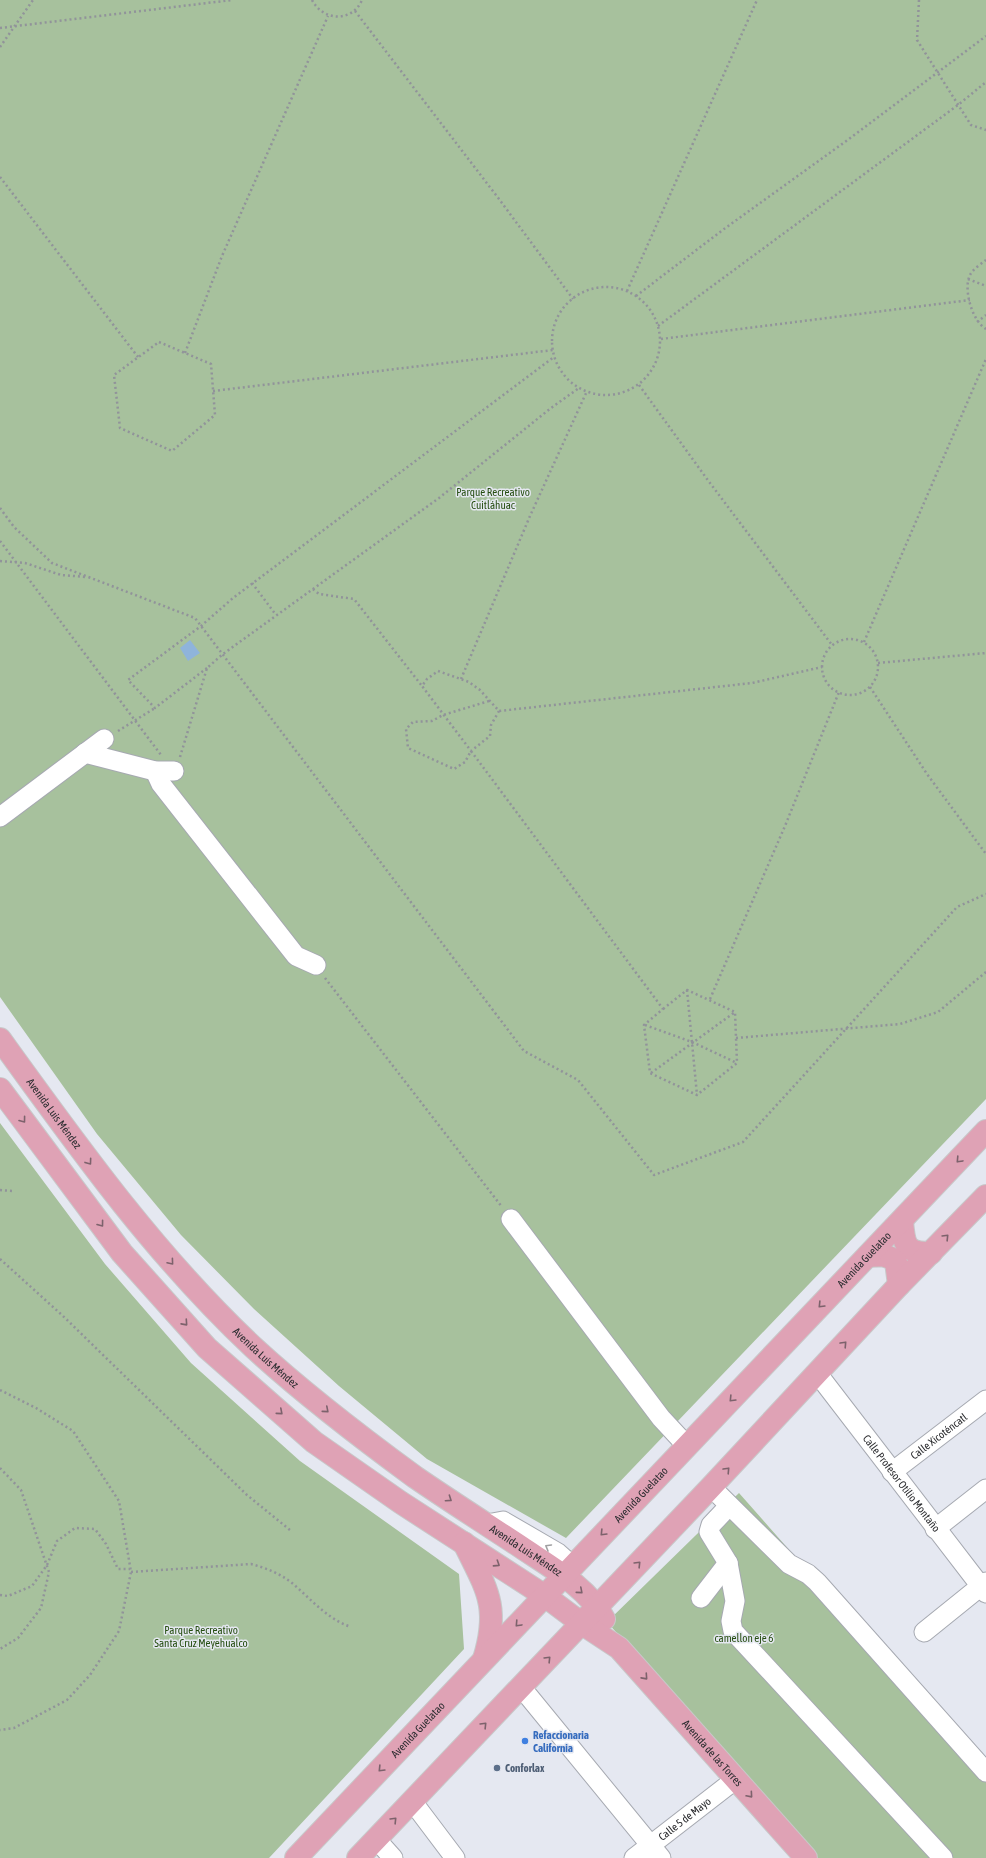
<svg xmlns="http://www.w3.org/2000/svg" width="986" height="1858" viewBox="0 0 986 1858" font-family="'Asap Condensed',sans-serif">
  <rect width="100%" height="100%" fill="#e5e8f1"/>
  <!-- green -->
  <path fill="#a7c19d" d="M0,0H986V1099L566,1538L427,1459L339,1386L254,1309L181,1235L97,1134L0,997Z
    M0,1123L105,1264L191,1363L300,1461L459,1574L464,1649L269,1858H0Z
    M739,1493L986,1773V1858H817L607,1622Z"/>
  <!-- water -->
  <path fill="#8fb4db" d="M190,640L200,653L188,661L180,648Z"/>
  <g fill="none" stroke-linecap="round" stroke-linejoin="round">
    <!-- minor casing -->
    <g stroke="#a6a9b1" stroke-width="21">
      <g id="minor">
        <path d="M85,753L155,771H174"/>
        <path d="M155,771L161,784L296,956L316,965"/>
        <path d="M0,817L104,739"/>
        <path d="M511,1219L661,1418L687,1446"/>
        <path id="s1" d="M817,1373L986,1593"/>
        <path id="s2" d="M892,1472L986,1400"/>
        <path d="M711,1487L789,1564L808,1574L817,1582L986,1772"/>
        <path d="M487,1524L503,1521L558,1553L567,1561L563,1576"/>
        <path d="M935,1529L986,1489"/>
        <path d="M728,1563L735,1601L731,1621L733,1631L943,1858"/>
        <path d="M701,1598L728,1563L709,1532L711,1525L729,1506"/>
        <path d="M924,1632L986,1582"/>
        <path d="M521,1687L661,1858"/>
        <path d="M412,1801L455,1858"/>
        <path d="M376,1839L393,1858"/>
        <path id="s3" d="M634,1858L736,1779"/>
      </g>
    </g>
    <!-- major casing -->
    <g stroke="#c8c8c9" stroke-width="24">
      <g id="major">
        <path id="s4" d="M0,1039C78,1147 155,1255 253,1347C304,1394 359,1436 415,1477C450,1501 486,1524 521,1547C549,1566 589,1588 604,1619"/>
        <path id="s5" d="M0,1089L122,1253L207,1348L314,1442L400,1502L545,1596L581,1623L619,1648L806,1858"/>
        <path d="M902,1221C904,1245 905,1253 931,1253"/>
        <path d="M868,1256C880,1255 887,1254 896,1262L899,1285"/>
        <path d="M464,1543C487,1590 500,1606 484,1659"/>
        <path id="s6" d="M296,1858L986,1131"/>
        <path d="M358,1858L711,1487L899,1285L986,1196"/>
      </g>
    </g>
    <!-- path -->
    <path stroke="#91939a" stroke-width="2.5" stroke-dasharray="2 3" stroke-linecap="butt" d="M312,0C323,21 352,23 362,0
      M919,0L917,40L971,125L986,130
      M355,11L499,199L573,299
      M0,28L232,0
      M0,47L33,0
      M0,177L138,357
      M986,260C981,264 973,269 970,275C963,289 972,321 986,329
      M968,279L986,286
      M552 341a54 54 0 1 1 108 0a54 54 0 1 1-108 0Z
      M627,291L757,0
      M636,296L724,229L849,139L986,36
      M977,322L986,315
      M658,326L958,105L986,82
      M661,339L970,300
      M159,342L211,364L215,415L172,451L120,428L114,375Z
      M185,353L222,256L328,16
      M639,385L707,479L832,645
      M213,391L553,350
      M0,508L14,527L52,563L195,618L524,1051L578,1080L654,1175L743,1142L957,907L986,894
      M0,541L161,755
      M0,561L25,563L61,575L86,577
      M252,583L276,615
      M313,589L319,594L354,599L422,686
      M822 667a28 28 0 1 1 56 0a28 28 0 1 1-56 0Z
      M864,642L986,359
      M878,663L986,653
      M207,668L155,708L128,680L201,626L233,598L554,357
      M461,679L530,516L587,391
      M870,687L927,774L986,854
      M489,701L443,715L432,721L413,722L406,729L408,748L454,769L465,762L471,751L663,1009L644,1025L650,1073L697,1095L737,1063L735,1012L687,990L663,1009
      M499,711L491,725L490,736L471,751L422,686L427,679L438,671L469,682L480,690L499,711L752,683L822,667
      M118,731L155,708
      M180,757L207,668L223,654L439,498L551,408L579,388
      M325,978L502,1207
      M687,990L697,1095
      M710,999L785,826L839,692
      M645,1025L692,1042L737,1063
      M736,1038L900,1024L938,1012L986,972
      M651,1073L735,1012
      M0,1190L12,1191
      M0,1259L63,1316L247,1495L290,1530
      M0,1390L36,1408L73,1431L119,1501L131,1572L119,1631L90,1675L67,1700L14,1728L0,1730
      M0,1468L21,1490L49,1572L41,1608L18,1638L0,1649
      M131,1572L251,1564C266,1568 279,1573 292,1583C311,1599 327,1619 351,1627
      M0,1595L8,1596L32,1586L47,1565L57,1541L75,1528L95,1529L106,1544L118,1569H130"/>
    <!-- minor -->
    <use href="#minor" stroke="#fff" stroke-width="19"/>
    <!-- major -->
    <use href="#major" stroke="#dfa2b5" stroke-width="22"/>
  </g>
  <!-- one-way arrows -->
  <defs><path id="oneway-chevron" d="M-2-3.5L2.5 0L-2 3.5" fill="none" stroke-width="1.6" stroke-linecap="round" stroke-linejoin="round"/></defs>
  <g stroke="#7d626c">
    <use href="#oneway-chevron" transform="translate(23 1120) rotate(53)"/>
    <use href="#oneway-chevron" transform="translate(959 1160) rotate(133)"/>
    <use href="#oneway-chevron" transform="translate(89 1162) rotate(54)"/>
    <use href="#oneway-chevron" transform="translate(101 1224) rotate(53)"/>
    <use href="#oneway-chevron" transform="translate(946 1237) rotate(-46)"/>
    <use href="#oneway-chevron" transform="translate(171 1262) rotate(50)"/>
    <use href="#oneway-chevron" transform="translate(821 1305) rotate(134)"/>
    <use href="#oneway-chevron" transform="translate(185 1323) rotate(48)"/>
    <use href="#oneway-chevron" transform="translate(844 1344) rotate(-47)"/>
    <use href="#oneway-chevron" transform="translate(732 1399) rotate(134)"/>
    <use href="#oneway-chevron" transform="translate(326 1410) rotate(41)"/>
    <use href="#oneway-chevron" transform="translate(280 1412) rotate(41)"/>
    <use href="#oneway-chevron" transform="translate(727 1470) rotate(-47)"/>
    <use href="#oneway-chevron" transform="translate(449 1499) rotate(34)"/>
    <use href="#oneway-chevron" transform="translate(603 1533) rotate(134)"/>
    <use href="#oneway-chevron" transform="translate(497 1564) rotate(33)"/>
    <use href="#oneway-chevron" transform="translate(638 1564) rotate(-46)"/>
    <use href="#oneway-chevron" transform="translate(580 1591) rotate(41)"/>
    <use href="#oneway-chevron" transform="translate(518 1624) rotate(133)"/>
    <use href="#oneway-chevron" transform="translate(548 1659) rotate(-46)"/>
    <use href="#oneway-chevron" transform="translate(645 1677) rotate(48)"/>
    <use href="#oneway-chevron" transform="translate(484 1725) rotate(-46)"/>
    <use href="#oneway-chevron" transform="translate(381 1769) rotate(134)"/>
    <use href="#oneway-chevron" transform="translate(750 1795) rotate(49)"/>
    <use href="#oneway-chevron" transform="translate(394 1820) rotate(-46)"/>
  </g>
  <use stroke="#a0a0a2" href="#oneway-chevron" transform="translate(548 1547) rotate(-150)"/>
  <!-- markers -->
  <circle fill="#3f7fe0" stroke="#e5e8f1" stroke-width="1.5" cx="525" cy="1741" r="4"/>
  <circle fill="#5c6f8a" stroke="#e5e8f1" stroke-width="1.5" cx="497" cy="1768" r="4"/>
  <g text-anchor="middle" stroke-width="3" stroke-linejoin="round" paint-order="stroke">
    <!-- park labels -->
    <g font-size="11" fill="#254d10" stroke="#e5e8f1">
      <text x="493" y="496">Parque Recreativo<tspan x="493" dy="13">Cuitláhuac</tspan></text>
      <text x="201" y="1634">Parque Recreativo<tspan x="201" dy="13">Santa Cruz Meyehualco</tspan></text>
      <text x="744" y="1642">camellon eje 6</text>
    </g>
    <!-- street labels -->
    <g font-size="11" fill="#2c2d30" stroke="#e5e8f1">
      <text dy="4" stroke="none"><textPath href="#s4" startOffset="92">Avenida Luis Méndez</textPath></text>
      <text dy="4" stroke="none"><textPath href="#s6" startOffset="825">Avenida Guelatao</textPath></text>
      <text dy="4" stroke="none"><textPath href="#s4" startOffset="416">Avenida Luis Méndez</textPath></text>
      <text dy="4" stroke="none"><textPath href="#s2" startOffset="59">Calle Xicoténcatl</textPath></text>
      <text dy="4" stroke="none"><textPath href="#s1" startOffset="139">Calle Profesor Otilio Montaño</textPath></text>
      <text dy="4" stroke="none"><textPath href="#s6" startOffset="501">Avenida Guelatao</textPath></text>
      <text dy="4" stroke="none"><textPath href="#s4" startOffset="740">Avenida Luis Méndez</textPath></text>
      <text dy="4" stroke="none"><textPath href="#s6" startOffset="177">Avenida Guelatao</textPath></text>
      <text dy="4" stroke="none"><textPath href="#s5" startOffset="983">Avenida de las Torres</textPath></text>
      <text dy="4" stroke="none"><textPath href="#s3" startOffset="64">Calle 5 de Mayo</textPath></text>
    </g>
    <!-- shop labels -->
    <g font-size="11" font-weight="bold" fill="#366cbe" stroke="#e5e8f1" text-anchor="start">
      <text x="533" y="1739">Refaccionaria<tspan x="533" dy="13">California</tspan></text>
    </g>
    <!-- service labels -->
    <g font-size="11" font-weight="bold" fill="#4e5e75" stroke="#e5e8f1" text-anchor="start">
      <text x="505" y="1772">Conforlax</text>
    </g>
  </g>
</svg>
